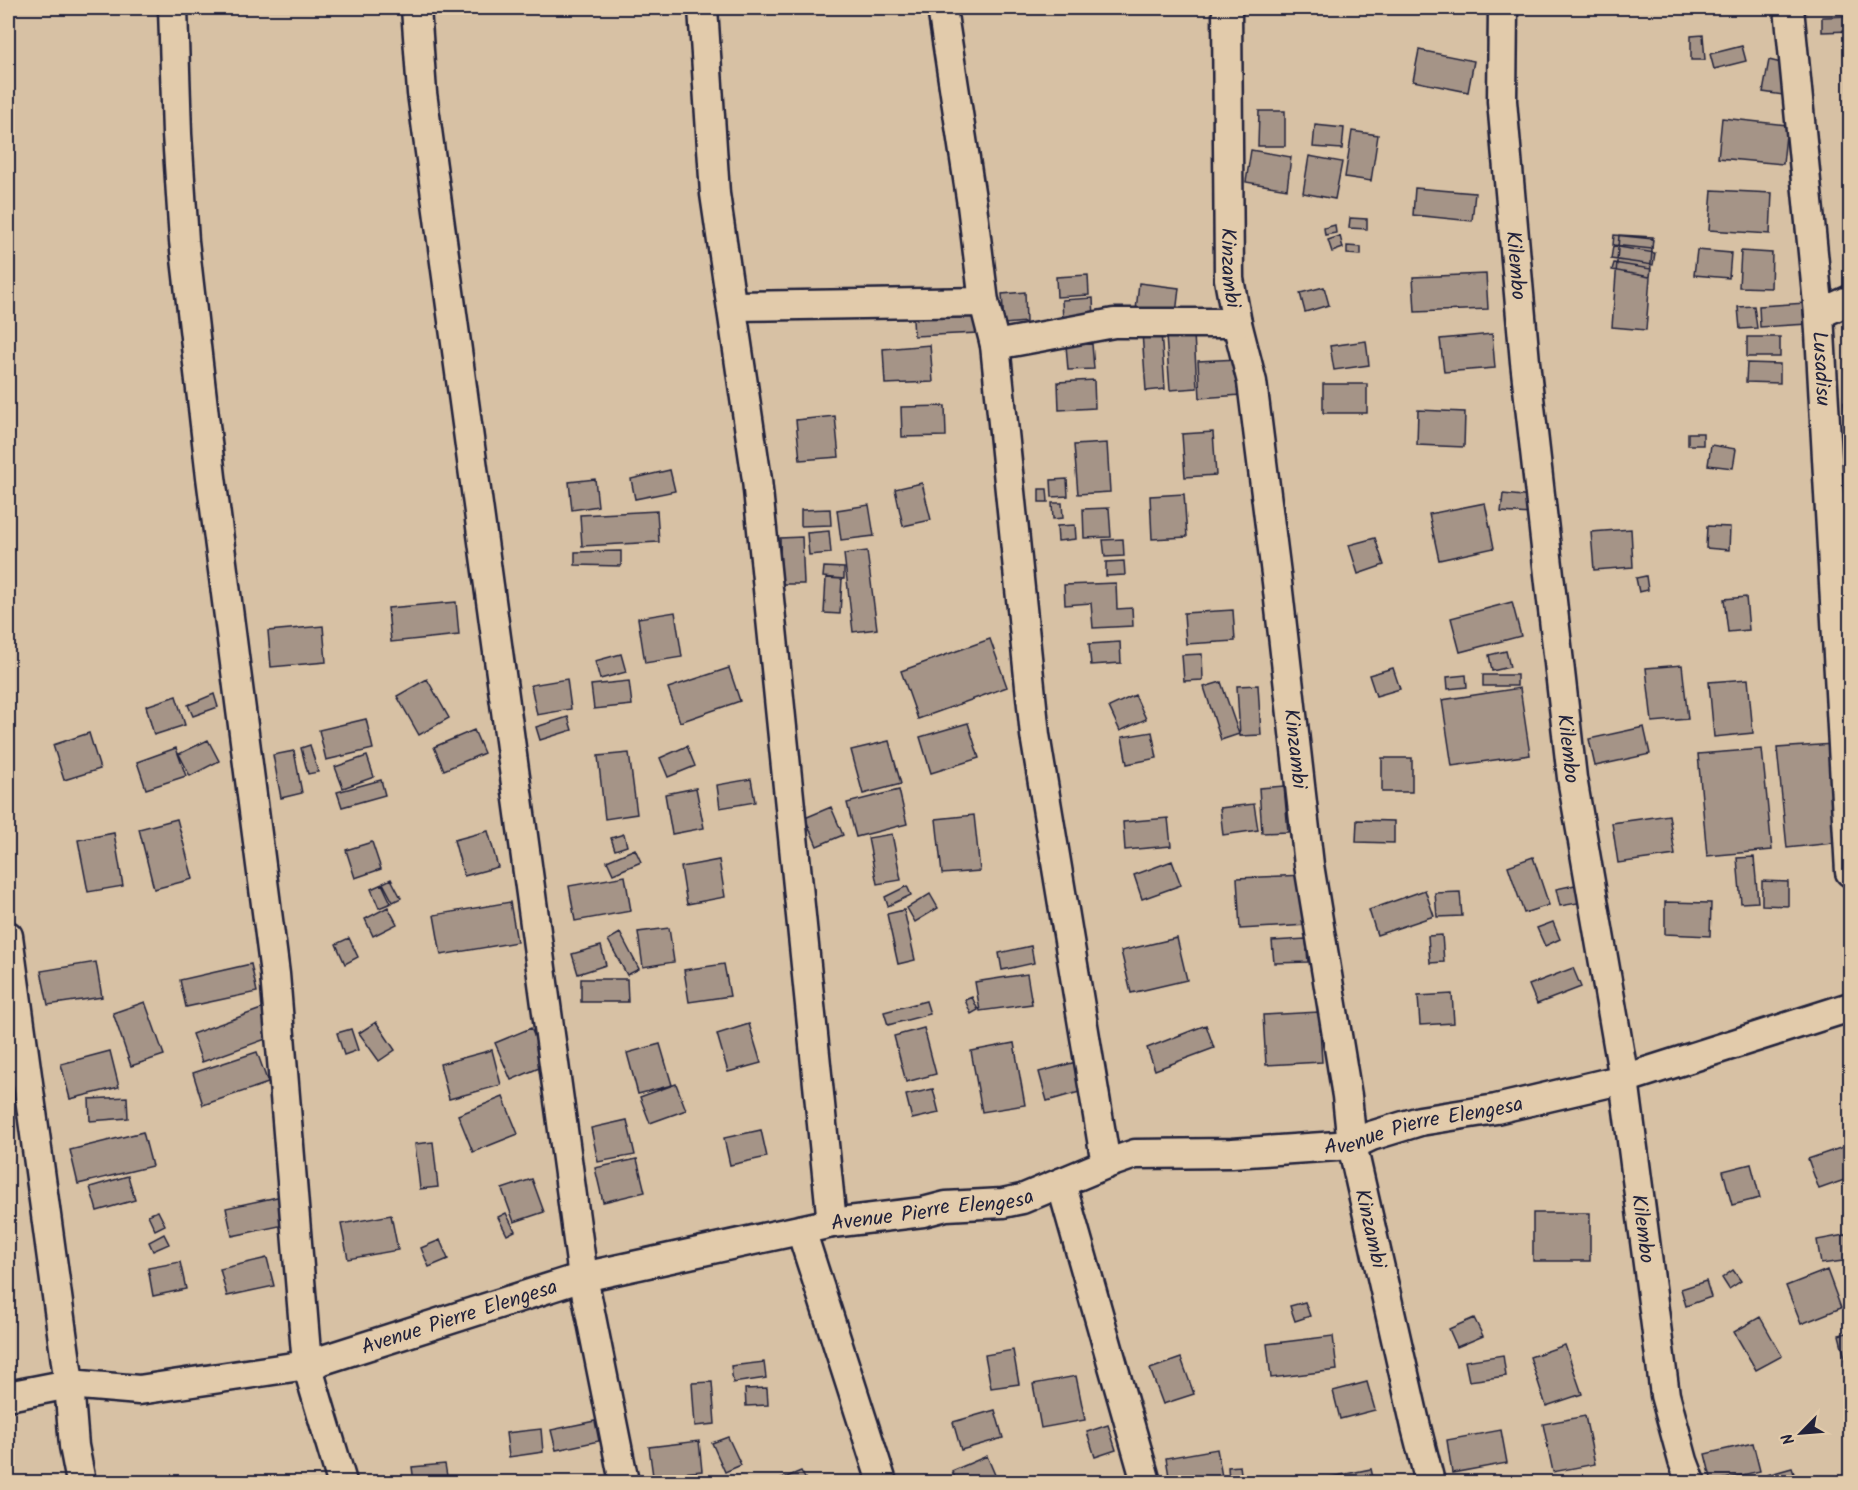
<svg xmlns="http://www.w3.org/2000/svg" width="1858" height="1490" viewBox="0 0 1858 1490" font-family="Kalam,sans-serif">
  <rect width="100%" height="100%" fill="#d7c1a4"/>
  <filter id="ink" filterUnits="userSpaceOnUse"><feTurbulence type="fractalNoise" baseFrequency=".0167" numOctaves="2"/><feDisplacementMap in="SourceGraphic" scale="12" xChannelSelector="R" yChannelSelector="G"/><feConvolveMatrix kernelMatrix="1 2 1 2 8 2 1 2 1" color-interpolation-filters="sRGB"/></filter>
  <g filter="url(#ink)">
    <!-- building -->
    <path fill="#a59487" stroke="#22223b" stroke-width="1.5" d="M1839,8H1850V11L1840,13Z
      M1850,16V31L1822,32V17Z
      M1703,35L1705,60H1691V36Z
      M1742,46L1746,61L1714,69L1710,54Z
      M1419,50L1474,61L1468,92L1413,81Z
      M1769,60L1789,65L1783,95L1763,92Z
      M1259,111H1285V146H1258Z
      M1722,118L1787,125L1783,164L1718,158Z
      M1315,125L1344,128L1342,149L1313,147Z
      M1352,131L1378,135L1371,181L1345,177Z
      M1251,150L1291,157L1287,189L1246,182Z
      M1309,156L1342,162L1335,199L1303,193Z
      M1415,188L1475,193L1472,221L1413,215Z
      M1712,190L1772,193L1770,234L1709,230Z
      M1350,218L1367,219V229L1349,228Z
      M1335,225L1336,233L1325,235L1324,228Z
      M1614,235L1653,239L1652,249L1613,245Z
      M1619,235L1653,237L1646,330L1612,327Z
      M1340,236L1343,248L1332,252L1328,240Z
      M1347,246L1361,247V255L1347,254Z
      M1613,246L1655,253L1653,265L1611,259Z
      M1697,250L1731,253L1729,278L1694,275Z
      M1741,251L1772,253L1771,288L1739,287Z
      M1614,263L1651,269L1650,277L1612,270Z
      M1486,274L1488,309L1415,312L1413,277Z
      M1088,275L1089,295L1057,297L1056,277Z
      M1139,283L1179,288L1176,314L1136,310Z
      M1324,287L1329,305L1305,312L1300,293Z
      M1025,292L1026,322L1004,324L1002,294Z
      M1093,298L1094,319L1063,321L1062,300Z
      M976,301L978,333L914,336L912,305Z
      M1806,303L1808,324L1760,327L1759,306Z
      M1754,306L1757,328L1740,329L1738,307Z
      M1161,331L1165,389L1146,391L1142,332Z
      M1194,334L1197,388L1170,390L1166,336Z
      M1492,334L1495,368L1444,372L1440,339Z
      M1747,337H1780V357H1747Z
      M1366,341L1369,365L1334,370L1330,346Z
      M1092,344L1094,369L1068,370L1066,345Z
      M930,345L933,382L885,384L883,349Z
      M1239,359L1241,395L1200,398L1198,361Z
      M1747,363L1780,364V383L1746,382Z
      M1094,380L1095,408L1059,410L1058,382Z
      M1323,384H1367V413H1323Z
      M1850,401V440H1847L1844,402Z
      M945,406L946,436L902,437L901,407Z
      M1418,410L1465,412L1464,447L1417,445Z
      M835,416L839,457L800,460L796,420Z
      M1213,432L1216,475L1185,477L1182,434Z
      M1688,433H1703V445H1688Z
      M1107,443L1110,492L1078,494L1074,445Z
      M1711,445L1736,449L1733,468L1708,465Z
      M1850,453V475H1841L1840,454Z
      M670,470L675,491L635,499L631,479Z
      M595,479L598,506L572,510L569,482Z
      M1067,479L1068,496L1052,497L1051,480Z
      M922,483L931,520L903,526L895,489Z
      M1039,489H1047L1048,502H1039Z
      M1184,494L1187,537L1152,539L1150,496Z
      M1503,494L1533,497L1531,514L1501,512Z
      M1052,503H1062L1063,518L1053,519Z
      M1485,503L1494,548L1439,560L1429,514Z
      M869,505L874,536L841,540L837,510Z
      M1109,508L1111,537L1084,538L1083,509Z
      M830,509L831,525L801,526V510Z
      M657,511L659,542L582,546L580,515Z
      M1075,525L1076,539L1058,541L1057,526Z
      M1707,526L1730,527L1729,550L1706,548Z
      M1631,529L1633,567L1594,570L1591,532Z
      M829,531L831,553L809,555L807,533Z
      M802,537L804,584H781L780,538Z
      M1375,538L1384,565L1358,574L1349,545Z
      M1123,539L1124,556L1105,557L1103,540Z
      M621,551V566L575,565V552Z
      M867,551L877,629L853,632L844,554Z
      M1124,561L1125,575L1106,576V562Z
      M824,567L844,568V579L823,577Z
      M1646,576L1648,590L1639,592L1636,578Z
      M826,578L842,579L840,614L824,613Z
      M1116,583L1117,609L1132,608L1133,626L1093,628L1091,603L1065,605L1064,585Z
      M1746,597L1749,630L1728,632L1724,599Z
      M456,602L459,635L391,642L388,608Z
      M1512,602L1521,636L1460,652L1451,618Z
      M1233,610L1235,641L1186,644L1184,613Z
      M675,612L682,657L645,663L638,618Z
      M323,626L326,662L271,667L268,631Z
      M990,639L1007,687L918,719L901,671Z
      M1120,642L1121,663L1091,665L1089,644Z
      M1506,651L1510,667L1492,671L1489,655Z
      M621,654L626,672L600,679L595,661Z
      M1202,654L1203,680L1184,681L1182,655Z
      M1682,665L1688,719L1652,722L1646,668Z
      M729,668L740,701L680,722L668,688Z
      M1393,668L1400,689L1376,696L1369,675Z
      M1466,675L1467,687L1448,689L1447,677Z
      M1483,675H1517V686H1483Z
      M427,679L449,718L419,735L397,696Z
      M567,679L571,709L537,715L531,685Z
      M1748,679L1753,733L1714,737L1709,682Z
      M629,681L632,705L594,709L591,685Z
      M1221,682L1239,734L1221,740L1204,687Z
      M1258,685L1261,735L1240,736L1237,686Z
      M1520,688L1530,755L1452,766L1442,700Z
      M214,694L218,707L193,716L188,705Z
      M1135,695L1146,719L1120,731L1109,707Z
      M176,696L185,725L154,735L146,706Z
      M568,717L572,730L540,740L536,727Z
      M366,719L373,749L326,760L319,730Z
      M968,723L979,758L931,773L920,737Z
      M1644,727L1650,754L1595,766L1589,739Z
      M474,730L484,753L444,770L434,747Z
      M1152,732L1157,758L1127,764L1122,737Z
      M89,733L100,769L64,780L53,745Z
      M208,740L219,761L190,776L179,754Z
      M889,741L901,784L863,794L851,750Z
      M1833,744L1842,842L1787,848L1777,748Z
      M310,745L318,772L308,774L301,748Z
      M687,746L695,766L668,777L660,758Z
      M176,748L186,776L146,789L137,762Z
      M1762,749L1772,850L1707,856L1698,754Z
      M294,751L302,793L281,798L273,755Z
      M629,753L637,814L605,819L598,756Z
      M367,756L374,777L343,788L335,767Z
      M1382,758H1412V792H1382Z
      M751,779L755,802L720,808L717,785Z
      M381,780L385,795L342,807L337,792Z
      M1284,786L1288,832L1262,833L1259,788Z
      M696,788L704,828L672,834L665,794Z
      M899,790L907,824L856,837L847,803Z
      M1254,804L1258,830L1223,835L1220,808Z
      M831,807L843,835L817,846L805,818Z
      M974,815L980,871L942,874L936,819Z
      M1669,815L1675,855L1618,863L1612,823Z
      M1168,818L1171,846L1125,850L1123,822Z
      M177,819L193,879L154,889L139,829Z
      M1357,820L1394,821V843L1356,842Z
      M488,831L498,867L464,876L454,840Z
      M114,833L123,886L88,892L78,840Z
      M624,834L627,846L615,850L611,838Z
      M892,834L901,880L877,884L868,838Z
      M372,842L381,869L355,878L346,850Z
      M635,849L641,862L613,874L607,861Z
      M1533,857L1549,905L1524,913L1508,866Z
      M1754,857L1758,902L1741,903L1737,858Z
      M719,860L725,897L687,904L681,867Z
      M1172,861L1181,885L1142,899L1134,875Z
      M1305,875L1307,925L1240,929L1237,878Z
      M625,876L631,911L575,921L569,886Z
      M391,879L401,898L393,902L383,883Z
      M1762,881L1788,882V906L1762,905Z
      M382,884L391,903L379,908L371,889Z
      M1580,884L1584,902L1560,906L1556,889Z
      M907,886L911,895L888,906L885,897Z
      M1425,890L1434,916L1377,935L1369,910Z
      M1460,892L1462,916L1437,917L1435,893Z
      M930,894L938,908L915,922L907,908Z
      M510,902L517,942L441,955L434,915Z
      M1665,902L1711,903L1710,936L1665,934Z
      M388,907L397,924L373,936L365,919Z
      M904,910L915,960L898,964L887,914Z
      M1553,922L1560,939L1545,946L1537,928Z
      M669,928L674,962L643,967L638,932Z
      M620,933L639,969L627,975L608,940Z
      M1442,935L1444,962L1430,963L1428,936Z
      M349,938L358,957L345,964L336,944Z
      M1177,938L1187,980L1131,993L1121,951Z
      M1306,939L1308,962L1274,963L1272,941Z
      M601,946L606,965L578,974L572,954Z
      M1031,946L1034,963L1002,970L999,953Z
      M96,962L102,997L48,1005L41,971Z
      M251,964L257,992L186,1007L180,980Z
      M724,964L730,996L689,1002L684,970Z
      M1573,968L1581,987L1537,1004L1529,985Z
      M1027,974L1032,1004L980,1011L975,982Z
      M581,979H627L628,1002H581Z
      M1452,994L1454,1023L1420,1025L1418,996Z
      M972,997L978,1010L971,1014L965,1000Z
      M926,1001L930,1014L888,1025L884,1012Z
      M145,1002L164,1055L131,1066L113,1013Z
      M264,1008L274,1036L202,1062L192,1034Z
      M1319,1012L1322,1062L1266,1065L1263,1015Z
      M376,1022L395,1050L379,1061L359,1033Z
      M749,1024L761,1063L728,1072L717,1034Z
      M1206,1025L1214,1048L1155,1070L1147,1048Z
      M531,1028L546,1065L511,1080L495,1043Z
      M924,1028L936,1074L906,1082L894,1036Z
      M351,1029L358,1050L344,1055L337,1033Z
      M1014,1043L1025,1105L982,1112L971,1051Z
      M660,1044L672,1085L638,1094L627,1053Z
      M492,1050L501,1085L449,1099L440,1064Z
      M110,1051L119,1087L70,1099L61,1064Z
      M257,1052L268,1083L203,1105L193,1073Z
      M1076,1062L1083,1091L1047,1101L1039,1072Z
      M676,1084L686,1110L650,1123L640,1097Z
      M933,1089L939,1113L912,1119L906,1095Z
      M127,1097L128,1118L90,1121L89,1099Z
      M503,1097L518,1134L473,1152L458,1115Z
      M627,1120L635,1155L598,1162L591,1128Z
      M761,1130L767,1157L730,1165L724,1138Z
      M143,1132L152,1166L78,1184L70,1150Z
      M433,1142L438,1187L420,1189L415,1144Z
      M1849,1145L1850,1178L1819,1189L1808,1159Z
      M637,1159L645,1192L603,1202L595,1168Z
      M1751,1164L1760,1198L1732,1205L1723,1171Z
      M128,1176L135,1200L97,1211L90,1187Z
      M532,1179L544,1212L514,1222L502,1189Z
      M282,1196L289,1224L232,1236L226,1208Z
      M158,1211L165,1225L155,1230L148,1215Z
      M506,1213L515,1231L507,1235L498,1217Z
      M1533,1213H1590V1261H1533Z
      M391,1215L398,1250L348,1259L341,1224Z
      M164,1234L169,1244L153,1251L149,1242Z
      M1850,1234V1260L1821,1264L1817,1240Z
      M440,1240L448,1259L429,1267L421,1248Z
      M267,1258L274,1286L227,1296L220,1269Z
      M180,1262L186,1289L153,1296L148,1268Z
      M1733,1270L1741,1281L1729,1289L1722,1278Z
      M1827,1270L1841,1308L1801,1324L1786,1286Z
      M1706,1281L1711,1297L1686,1306L1681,1289Z
      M1305,1302L1310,1316L1295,1321L1290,1306Z
      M1760,1317L1782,1356L1756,1370L1734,1332Z
      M1474,1318L1483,1336L1457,1347L1449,1329Z
      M1850,1332V1361L1846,1362L1839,1335Z
      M1333,1336L1337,1370L1271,1378L1267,1344Z
      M1565,1345L1582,1394L1546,1406L1530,1357Z
      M1013,1350L1019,1384L991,1388L985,1355Z
      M1503,1355L1506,1376L1469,1381L1465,1361Z
      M1181,1358L1194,1394L1163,1404L1150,1369Z
      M764,1362L766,1378L733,1383L731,1366Z
      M1850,1367V1389H1849L1845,1368Z
      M1076,1376L1085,1420L1041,1428L1033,1384Z
      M712,1382L715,1424L695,1426L692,1383Z
      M1367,1382L1375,1410L1340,1419L1333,1391Z
      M767,1388L768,1405L746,1406L745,1389Z
      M995,1410L1003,1438L961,1450L953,1422Z
      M1585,1416L1595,1464L1553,1472L1543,1424Z
      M595,1421L599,1441L556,1450L551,1430Z
      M1108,1425L1116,1450L1095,1457L1087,1432Z
      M541,1429L543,1452L509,1457L506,1433Z
      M1501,1430L1507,1463L1452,1473L1447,1440Z
      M728,1437L741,1465L725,1472L712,1443Z
      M699,1441L702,1471L653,1476L649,1447Z
      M1753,1443L1760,1471L1712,1482L1705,1454Z
      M1217,1449L1223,1482H1170L1166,1458Z
      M987,1456L998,1482H957L952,1471Z
      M445,1464L448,1482H414L412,1467Z
      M1240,1466L1242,1480L1229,1481L1228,1467Z
      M1792,1468L1797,1482H1769L1767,1475Z
      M1371,1469L1374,1482H1322L1321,1479Z
      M801,1471L807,1482H778L777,1481Z"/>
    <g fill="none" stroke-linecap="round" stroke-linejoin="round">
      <!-- minor casing -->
      <g stroke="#22223b" stroke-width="33">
        <g id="minor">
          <path d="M173,8L177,134L184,241L211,477L275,974L307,1365L342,1482"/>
          <path d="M416,8L422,93L583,1277L624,1482"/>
          <path d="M703,8L715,194L757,480L832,1223"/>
          <path d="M942,8L972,205L984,302L995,345L1035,735L1106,1164"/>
          <path id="s1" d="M1227,8L1229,279L1237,323L1252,382L1277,582L1309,865L1347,1096L1352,1145L1416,1427L1430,1482"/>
          <path id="s2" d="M1503,8L1502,101L1525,362L1572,778L1624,1079L1665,1395L1683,1461L1691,1482"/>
          <path id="s3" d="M1789,8L1819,314L1850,872"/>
          <path d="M732,306L984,302"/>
          <path d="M1819,314L1850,300"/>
          <path d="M995,345L1114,323H1237"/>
          <path d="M8,936L69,1384L74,1446L81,1482"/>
          <path d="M1061,1183L1146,1482"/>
          <path d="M801,1230L882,1482"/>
          <path id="s4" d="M8,1396L69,1384L139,1390L307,1365L583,1277L832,1223L923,1212L946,1206L1003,1203L1022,1199L1106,1164L1135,1154L1232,1153L1352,1145L1371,1136L1420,1121L1496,1109L1624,1079L1850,1007"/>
        </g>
      </g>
      <!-- minor -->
      <use href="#minor" stroke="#e2cbab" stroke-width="28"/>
    </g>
  </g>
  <g text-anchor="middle" stroke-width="4.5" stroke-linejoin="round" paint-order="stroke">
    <!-- street labels -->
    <g font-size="21" fill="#22223b" stroke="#e2cbab">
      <text dy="7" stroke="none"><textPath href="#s2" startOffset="258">Kilembo</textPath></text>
      <text dy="7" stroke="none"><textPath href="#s1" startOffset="260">Kinzambi</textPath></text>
      <text dy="7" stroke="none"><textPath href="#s3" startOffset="362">Lusadisu</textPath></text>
      <text dy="7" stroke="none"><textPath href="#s1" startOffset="746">Kinzambi</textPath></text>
      <text dy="7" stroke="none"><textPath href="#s2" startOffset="744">Kilembo</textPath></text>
      <text dy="7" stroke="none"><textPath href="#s4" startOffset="1452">Avenue Pierre Elengesa</textPath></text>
      <text dy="7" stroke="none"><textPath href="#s4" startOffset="948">Avenue Pierre Elengesa</textPath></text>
      <text dy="7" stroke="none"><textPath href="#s1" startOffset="1232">Kinzambi</textPath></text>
      <text dy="7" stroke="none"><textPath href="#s2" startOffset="1230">Kilembo</textPath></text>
      <text dy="7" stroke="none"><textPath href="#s4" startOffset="462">Avenue Pierre Elengesa</textPath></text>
    </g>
  </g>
  <!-- margin -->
  <rect width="1858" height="1490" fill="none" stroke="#e2cbab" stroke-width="30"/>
  <rect x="15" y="15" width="1828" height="1460" fill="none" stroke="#22223b" stroke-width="2" filter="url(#ink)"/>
  <!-- north arrow -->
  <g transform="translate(1801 1433) rotate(245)" stroke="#e2cbab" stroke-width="4.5" paint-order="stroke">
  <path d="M0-4.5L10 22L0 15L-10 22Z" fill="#22223b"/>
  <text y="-9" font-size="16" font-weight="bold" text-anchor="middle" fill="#22223b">N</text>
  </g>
</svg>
